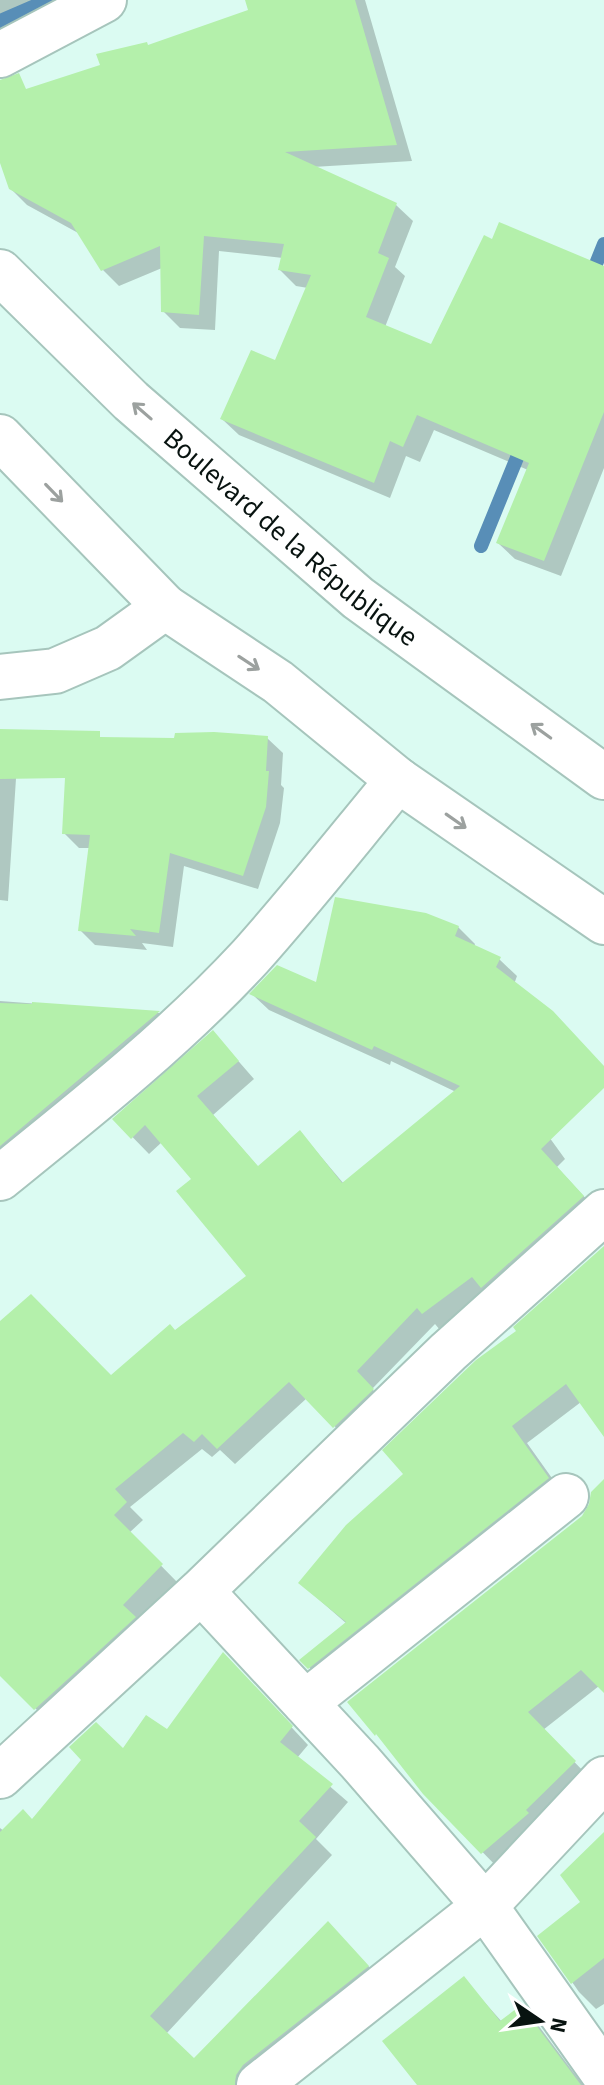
<svg xmlns="http://www.w3.org/2000/svg" width="604" height="2085" viewBox="0 0 604 2085" font-family="'Source Sans 3',sans-serif">
  <rect width="100%" height="100%" fill="#dbfbf2"/>
  <!-- shadow -->
  <path fill="#0003" d="M0,0H104L15,15V24L0,31Z
    M247,0H365L412,161L313,167L396,205L413,221L395,267L405,276L385,327L432,347L604,268V468L561,576L515,559L498,543L528,470L434,430L420,462L406,456L390,498L239,435L222,419L276,363L308,288L296,286L280,270L283,258L219,251L215,330L180,328L163,311L162,268L119,286L102,269L80,234L27,205L10,188L0,157V104L250,11Z
    M0,731L18,748L8,901L0,900Z
    M267,738L283,753L281,785L284,788L280,823L258,889L184,866L173,947L142,943L147,950L95,945L80,930L90,848H79L64,833Z
    M458,927L475,944L474,947L499,959L517,976L489,1054L565,1159L557,1167L600,1214L440,1330L435,1324L372,1389L390,1407L352,1444L307,1398L235,1464L220,1450L212,1457L202,1449L130,1507L143,1520L129,1533L178,1583L53,1726L0,1673V1324L111,1377L249,1277L193,1179L162,1142L149,1154L115,1119L213,1032L254,1079L213,1115L259,1168L300,1132L344,1184L456,1092L391,1061L390,1065L269,1010L252,994L317,985Z
    M0,1001L159,1013L175,1030L0,1175Z
    M604,1248V1433L581,1402L527,1443L564,1495L326,1684L302,1660L347,1624L300,1583L406,1474L519,1331Z
    M604,1482V1691L599,1686L543,1730L591,1779L500,1870L425,1793Z
    M240,1672L308,1745L297,1758L348,1802L316,1839L332,1855L166,2034L194,2060L345,1941L385,1984L259,2085H0V1828L4,1831L32,1821L123,1751L167,1732Z
    M604,1835V2004L596,2009L579,1992L540,1936L583,1902Z
    M464,1979L502,2022L521,2008L538,2025L583,2085H419Z"/>
  <g fill="none" stroke-linecap="round" stroke-linejoin="round">
    <!-- stream -->
    <path stroke="#588eb7" stroke-width="14" d="M0,21L49,0
      M590,279L604,244
      M481,546L523,443"/>
  </g>
  <!-- building -->
  <path fill="#b4f0ab" d="M245,0H355L397,145L285,152L397,203L378,253L389,258L366,317L431,344L484,235L492,239L499,222L604,266V412L544,561L496,543L529,463L417,415L403,447L390,441L374,483L220,419L251,350L275,360L311,275L278,270L284,244L204,236L199,315L161,312L160,246L101,271L71,223L9,189L0,163V80L19,73L26,89L100,65L96,54L147,42L148,45L248,10Z
    M0,729L100,731V737L174,738L175,733L214,732L268,736L266,771H269L266,807L243,876L170,853L159,933L130,929L136,936L78,931L90,835L62,834L65,778L0,779Z
    M335,897L426,913L459,926L455,936L501,957L496,967L553,1011L604,1066V1088L541,1149L584,1196L481,1288L472,1277L422,1314L417,1308L357,1371L374,1389L333,1428L289,1382L217,1449L202,1434L194,1442L183,1433L115,1489L127,1502L114,1515L163,1564L123,1605L136,1617L34,1710L0,1676V1321L31,1294L111,1375L170,1324L175,1330L246,1276L176,1191L191,1179L145,1125L131,1139L112,1119L213,1030L239,1061L197,1096L258,1166L300,1130L342,1183L460,1086L374,1046L372,1050L249,994L277,965L316,982Z
    M32,1002L160,1011L0,1146V1003L32,1004Z
    M604,1246V1437L566,1384L512,1426L549,1478L308,1669L299,1660L346,1622L298,1583L346,1525L403,1474L382,1450L476,1360L516,1331L513,1327Z
    M604,1479V1693L581,1670L528,1712L576,1761L526,1810L529,1813L481,1854L423,1794L376,1734L375,1736L347,1702L582,1516L589,1504L591,1492Z
    M223,1652L293,1726L280,1742L333,1784L299,1821L316,1837L150,2016L194,2058L328,1921L369,1966L243,2065L236,2075L235,2085H0V1832L23,1809L32,1819L81,1760L69,1747L96,1722L123,1748L146,1715L167,1729Z
    M604,1832V1958L571,1984L537,1936L580,1902L560,1875Z
    M464,1976L500,2021L521,2005L581,2085H417L382,2041Z"/>
  <g fill="none" stroke-linecap="round" stroke-linejoin="round">
    <!-- minor casing -->
    <g stroke="#a6c5bc" stroke-width="48">
      <path id="minor" d="M0,55L104,0
        M0,677L55,671L108,648L165,607
        M0,1178C87,1108 174,1039 250,957C301,900 349,839 398,780
        M201,1591L360,1762L485,1906L604,2074
        M305,1703L566,1496
        M0,1776L201,1591L448,1352L604,1212
        M259,2085L485,1906L604,1779"/>
    </g>
    <!-- primary casing -->
    <g stroke="#a6c5bc" stroke-width="48">
      <g id="primary">
        <path id="s1" d="M0,272L131,401L358,598L604,777"/>
        <path d="M0,437L165,607L278,682L398,780L604,922"/>
      </g>
    </g>
    <!-- minor -->
    <use href="#minor" stroke="#fff" stroke-width="44"/>
    <!-- primary -->
    <use href="#primary" stroke="#fff" stroke-width="44"/>
  </g>
  <!-- one-way arrows -->
  <defs><path id="oneway-shaft" d="M-6 0H5M1.5-3L5.5 0L1.5 3" fill="none" stroke-width="1.6" stroke-linecap="round" stroke-linejoin="round" transform="scale(2)"/></defs>
  <g stroke="#9ca19f">
    <use href="#oneway-shaft" transform="translate(142 411) rotate(-139)"/>
    <use href="#oneway-shaft" transform="translate(54 493) rotate(46)"/>
    <use href="#oneway-shaft" transform="translate(249 663) rotate(33)"/>
    <use href="#oneway-shaft" transform="translate(541 731) rotate(-144)"/>
    <use href="#oneway-shaft" transform="translate(456 821) rotate(35)"/>
  </g>
  <g text-anchor="middle" stroke-width="8" stroke-linejoin="round" paint-order="stroke">
    <!-- street labels -->
    <g font-size="28" fill="#081310" stroke="#fff">
      <text dy="10" stroke="none"><textPath href="#s1" startOffset="394">Boulevard de la République</textPath></text>
    </g>
  </g>
  <!-- north arrow -->
  <g transform="translate(540 2021) rotate(103)" stroke="#ffffff" stroke-width="6" paint-order="stroke">
  <path d="M0-6L14 30L0 20L-14 30Z" fill="#081310"/>
  <text y="-12" font-size="22" font-weight="bold" text-anchor="middle" fill="#081310">N</text>
  </g>
</svg>
